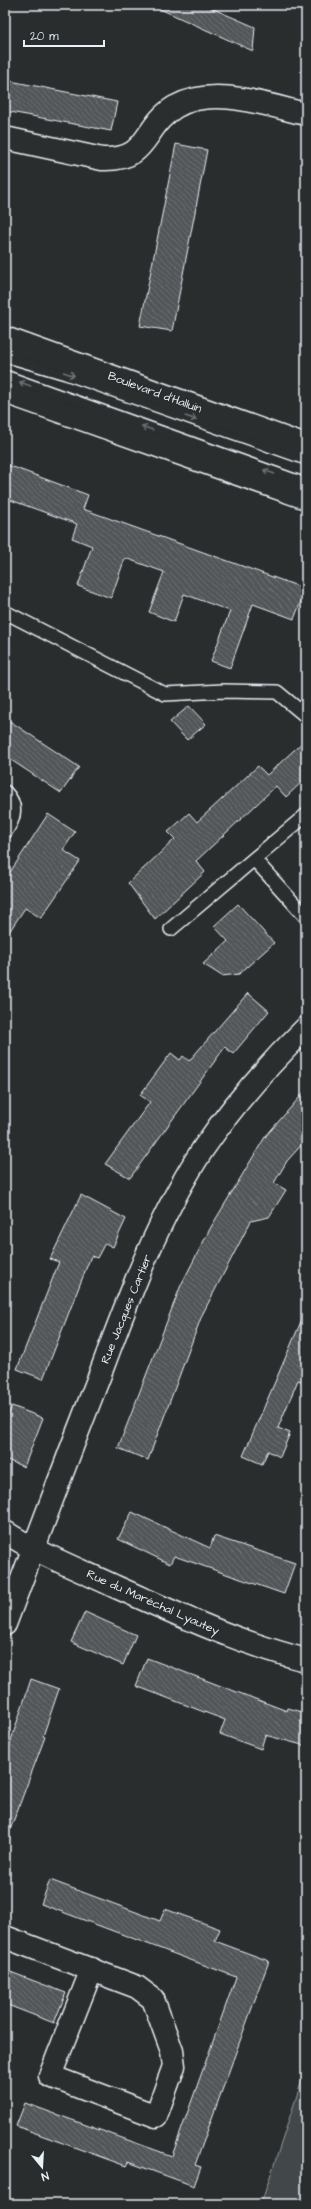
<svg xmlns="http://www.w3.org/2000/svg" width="311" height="2209" viewBox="0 0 311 2209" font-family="'Architects Daughter',sans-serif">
  <defs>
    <pattern id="building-back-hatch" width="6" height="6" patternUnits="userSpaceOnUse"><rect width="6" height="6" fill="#535759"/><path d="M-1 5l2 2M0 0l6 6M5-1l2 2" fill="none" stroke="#6c7072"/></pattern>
  </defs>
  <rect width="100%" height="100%" fill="#2a2d2e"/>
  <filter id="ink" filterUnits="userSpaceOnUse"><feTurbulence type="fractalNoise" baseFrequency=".025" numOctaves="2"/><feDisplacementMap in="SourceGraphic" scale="8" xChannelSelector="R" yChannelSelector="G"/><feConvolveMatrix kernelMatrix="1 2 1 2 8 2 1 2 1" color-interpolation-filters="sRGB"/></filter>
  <g filter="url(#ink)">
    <!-- pitch -->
    <path fill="#424648" stroke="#959ca0" d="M306,2068V2204H261Z"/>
    <!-- building -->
    <path fill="url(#building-back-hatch)" stroke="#e8f1f8" d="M151,5H204L255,27L253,51Z
      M5,80L117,102L111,131L5,111Z
      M176,144L207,150L172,331L140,326Z
      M5,464L88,495L83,509L306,589L294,619L253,604L230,668L211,661L230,611L184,594L174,622L149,612L164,572L125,558L111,598L78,586L92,546L72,538L77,524L5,498Z
      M189,706L206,724L187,740L170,722Z
      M5,718L79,767L61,793L5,756Z
      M306,739V778L286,797L276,786L256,805L196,861L205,872L155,919L128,883L175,839L168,832L189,813L197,822L258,766L267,775Z
      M48,814L75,832L63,850L80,861L41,918L25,908L5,938V880Z
      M238,904L274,943L239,974L222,976L203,964L228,941L214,926Z
      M248,993L269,1011L233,1054L225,1047L130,1178L105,1164L150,1102L140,1095L171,1053L180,1060L183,1056L189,1061Z
      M306,1090V1140L287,1161L274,1183L286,1190L269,1217L251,1221L202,1315L148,1460L118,1448L181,1285L211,1227L265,1137Z
      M81,1195L126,1219L113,1247L105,1243L97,1258L91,1256L43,1379L17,1369L59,1262L50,1259Z
      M306,1310V1383L298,1380L278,1428L290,1433L280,1457L268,1451L262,1464L243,1456Z
      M12,1406L43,1418L24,1467L5,1459V1423Z
      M132,1512L210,1548L214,1536L295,1563L284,1594L174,1556L170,1564L118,1539Z
      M85,1612L136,1635L123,1665L71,1642Z
      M147,1658L287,1711L288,1708L306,1713V1746L265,1735L261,1749L220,1734L225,1720L136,1686Z
      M31,1679L59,1689L43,1736L45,1737L7,1838L5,1837V1759Z
      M50,1880L160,1921L165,1909L220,1929L215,1941L269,1961L195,2165L201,2167L194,2186L128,2162L126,2166L16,2126L25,2103L172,2156L236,1977L41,1904Z
      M5,1970L66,1993L54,2023L5,2004Z"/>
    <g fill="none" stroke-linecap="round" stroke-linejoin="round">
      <!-- service casing -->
      <g stroke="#e8f1f8" stroke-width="16">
        <path id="service" d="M5,355L66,373L306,458
          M5,377L306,485
          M5,612L165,694L223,691L277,692L306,716
          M5,792C18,805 15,818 5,832
          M254,859L306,917
          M171,929L306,815"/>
      </g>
      <!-- minor casing -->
      <g stroke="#e8f1f8" stroke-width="25">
        <path id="minor" d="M5,138L102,159C150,161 142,127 175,107C213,85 266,105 306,114
          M5,1532C39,1554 78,1569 114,1586C177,1614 239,1643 306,1660
          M5,1624C36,1541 67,1459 99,1377C128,1299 157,1219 203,1149C233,1105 268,1065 306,1028
          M5,1937L137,1987L153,1999L172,2051L174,2066L156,2116L50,2076L92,1969"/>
      </g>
      <!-- secondary casing -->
      <g stroke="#e8f1f8" stroke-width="25">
        <path id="secondary" d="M5,338L306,446
          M5,392L306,498"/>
      </g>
      <!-- service -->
      <use href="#service" stroke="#2a2d2e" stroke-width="13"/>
      <!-- minor -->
      <use href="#minor" stroke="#2a2d2e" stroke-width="22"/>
      <!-- secondary -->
      <use href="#secondary" stroke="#2a2d2e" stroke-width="22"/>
    </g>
    <!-- one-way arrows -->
    <defs><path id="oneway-shaft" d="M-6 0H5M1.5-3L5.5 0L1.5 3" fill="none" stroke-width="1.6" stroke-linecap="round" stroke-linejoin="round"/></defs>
    <g stroke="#6c7275">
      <use href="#oneway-shaft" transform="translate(69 374) rotate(19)"/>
      <use href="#oneway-shaft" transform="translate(25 384) rotate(-160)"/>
      <use href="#oneway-shaft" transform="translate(191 418) rotate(19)"/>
      <use href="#oneway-shaft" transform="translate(147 428) rotate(-160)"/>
      <use href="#oneway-shaft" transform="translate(269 472) rotate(-160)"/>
    </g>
  </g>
  <g text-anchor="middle" stroke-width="3.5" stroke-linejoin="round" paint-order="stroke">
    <!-- street labels -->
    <g font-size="12" fill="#e8f1f8" stroke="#2a2d2e">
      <text transform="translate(155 392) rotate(20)" y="4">Boulevard d'Halluin</text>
      <text transform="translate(126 1309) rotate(-68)" y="4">Rue Jacques Cartier</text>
      <text transform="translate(153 1602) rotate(24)" y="4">Rue du Maréchal Lyautey</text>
    </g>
  </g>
  <!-- margin -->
  <rect width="311" height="2209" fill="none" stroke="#2a2d2e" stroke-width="20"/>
  <rect x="10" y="10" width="291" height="2189" fill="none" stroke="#e8f1f8" stroke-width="1.5" filter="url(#ink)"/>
  <!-- north arrow -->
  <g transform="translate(42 2167) rotate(162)" stroke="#2a2d2e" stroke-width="3" paint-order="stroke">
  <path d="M0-3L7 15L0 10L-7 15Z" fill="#e8f1f8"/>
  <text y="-6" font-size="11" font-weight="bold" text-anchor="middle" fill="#e8f1f8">N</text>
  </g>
  <!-- scale -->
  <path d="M24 40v6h80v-6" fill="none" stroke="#e8f1f8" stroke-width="2"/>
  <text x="30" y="40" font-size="12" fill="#e8f1f8" stroke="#2a2d2e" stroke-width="3" paint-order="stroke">20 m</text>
</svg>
